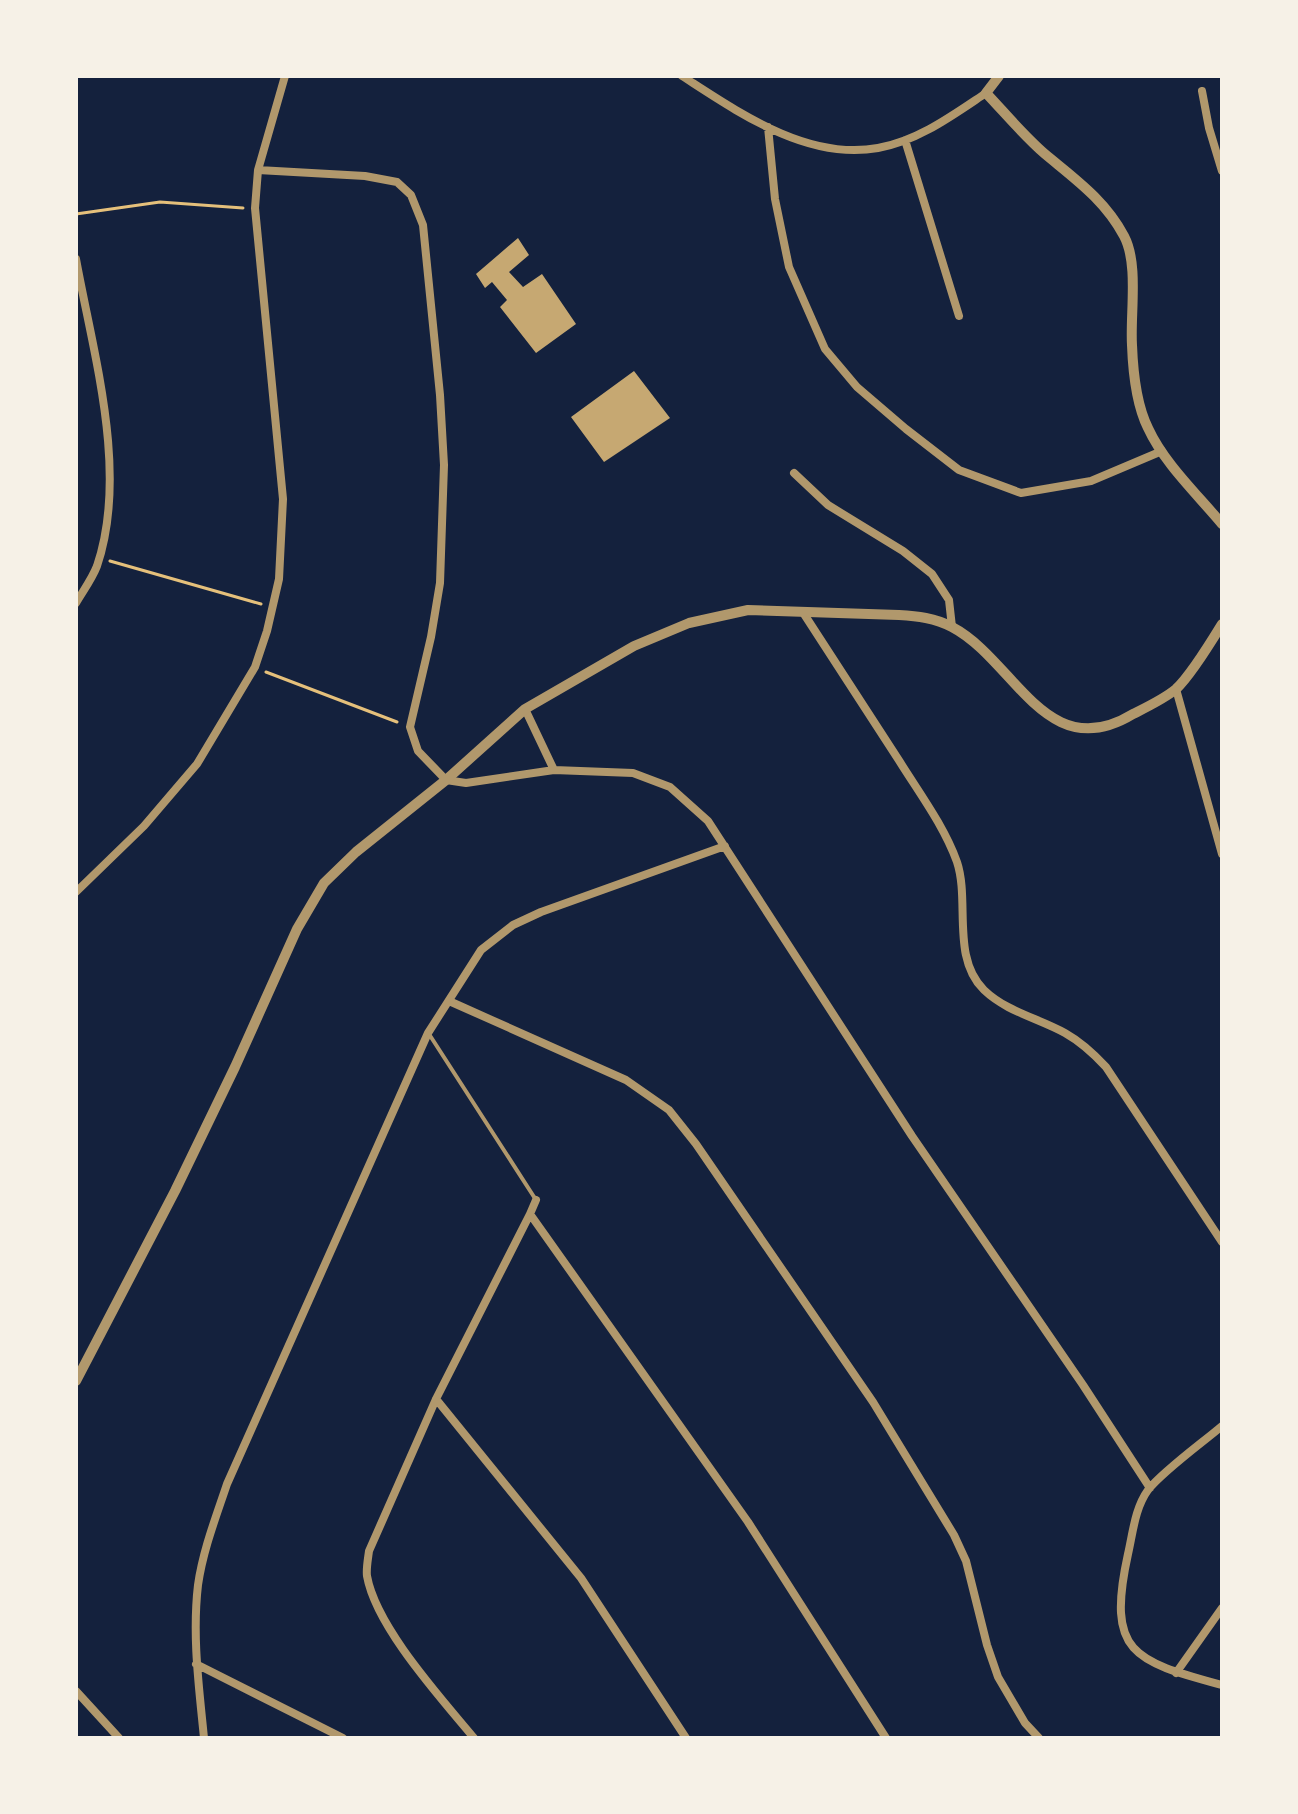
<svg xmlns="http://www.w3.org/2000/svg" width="1298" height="1814" viewBox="0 0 1298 1814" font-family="'Noto Serif',serif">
  <rect width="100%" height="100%" fill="#14213d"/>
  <!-- building -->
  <path fill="#c6a872" d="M518,238L529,255L509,272L523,287L542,274L576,324L536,353L500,307L507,300L492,282L485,288L476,274Z
    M634,371L670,418L604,462L571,417Z"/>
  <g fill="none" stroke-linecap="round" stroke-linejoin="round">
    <!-- path -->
    <path stroke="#e5c07b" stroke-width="3" d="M76,214L160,202L243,208
      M110,561L261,604
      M266,672L397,722"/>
    <!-- service -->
    <path stroke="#b1986c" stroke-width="4" d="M429,1034L536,1200"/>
    <!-- minor -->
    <path stroke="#b1986c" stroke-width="8" d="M682,76C738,112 807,161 878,148C918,141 953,115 986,93
      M1202,91L1209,128L1222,171
      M768,127L775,199L789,267L825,349L857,387L906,429L959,470L1021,493L1091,481L1162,451
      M905,140L959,316
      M258,170L365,176L397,182L411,195L423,225L440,395L444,465L440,583L431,637L410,727L418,751L446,780L466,783L554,770L633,773L670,787L708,821L912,1136L1083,1385L1150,1488
      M76,259C93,353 129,472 97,566C92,579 83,591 76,603
      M794,473L828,505L903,551L932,574L949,600L952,627
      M804,614C836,663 868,713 900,762C920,794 944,826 957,862C970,901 951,958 984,990C1007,1012 1038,1018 1065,1033C1081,1042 1094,1054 1106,1067L1222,1242
      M1176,689L1222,854
      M525,709L554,770
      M76,892L144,826L197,764L255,667L267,631L279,579L283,499L255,208L258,170L285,76
      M449,1001L626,1080L669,1110L696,1144L873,1402L954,1535L966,1561L987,1645L998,1677L1025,1723L1039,1738
      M536,1200L530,1214L748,1522L886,1738
      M436,1399L581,1578L686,1738
      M1222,1426C1202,1443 1163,1471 1148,1490C1135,1508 1133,1532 1128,1554C1106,1654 1134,1661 1222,1685
      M196,1664L343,1738
      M1176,1673L1222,1608
      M76,1691L119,1738
      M204,1738C199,1687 192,1636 198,1585C203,1550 216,1517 227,1484L428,1033L481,950L513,925L541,912L725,846
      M474,1738C441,1698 376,1627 367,1576C366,1569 368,1559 369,1551L436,1399L530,1214"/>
    <!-- tertiary -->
    <path stroke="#b1986c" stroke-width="10" d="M999,76L986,93C1005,113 1024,136 1045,154C1075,179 1105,200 1124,236C1139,264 1130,314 1132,345C1133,372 1136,404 1148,428C1164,463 1197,494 1222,524
      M76,1381L175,1191L235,1067L297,929L324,883L356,852L446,780L525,709L634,646L689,623L748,610L899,615C917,616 935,618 952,627C1015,660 1046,767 1133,714C1147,707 1164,699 1176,689C1191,675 1211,642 1222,624"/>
  </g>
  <!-- border -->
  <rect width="1298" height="1814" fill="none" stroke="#f6f1e7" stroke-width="156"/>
</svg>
